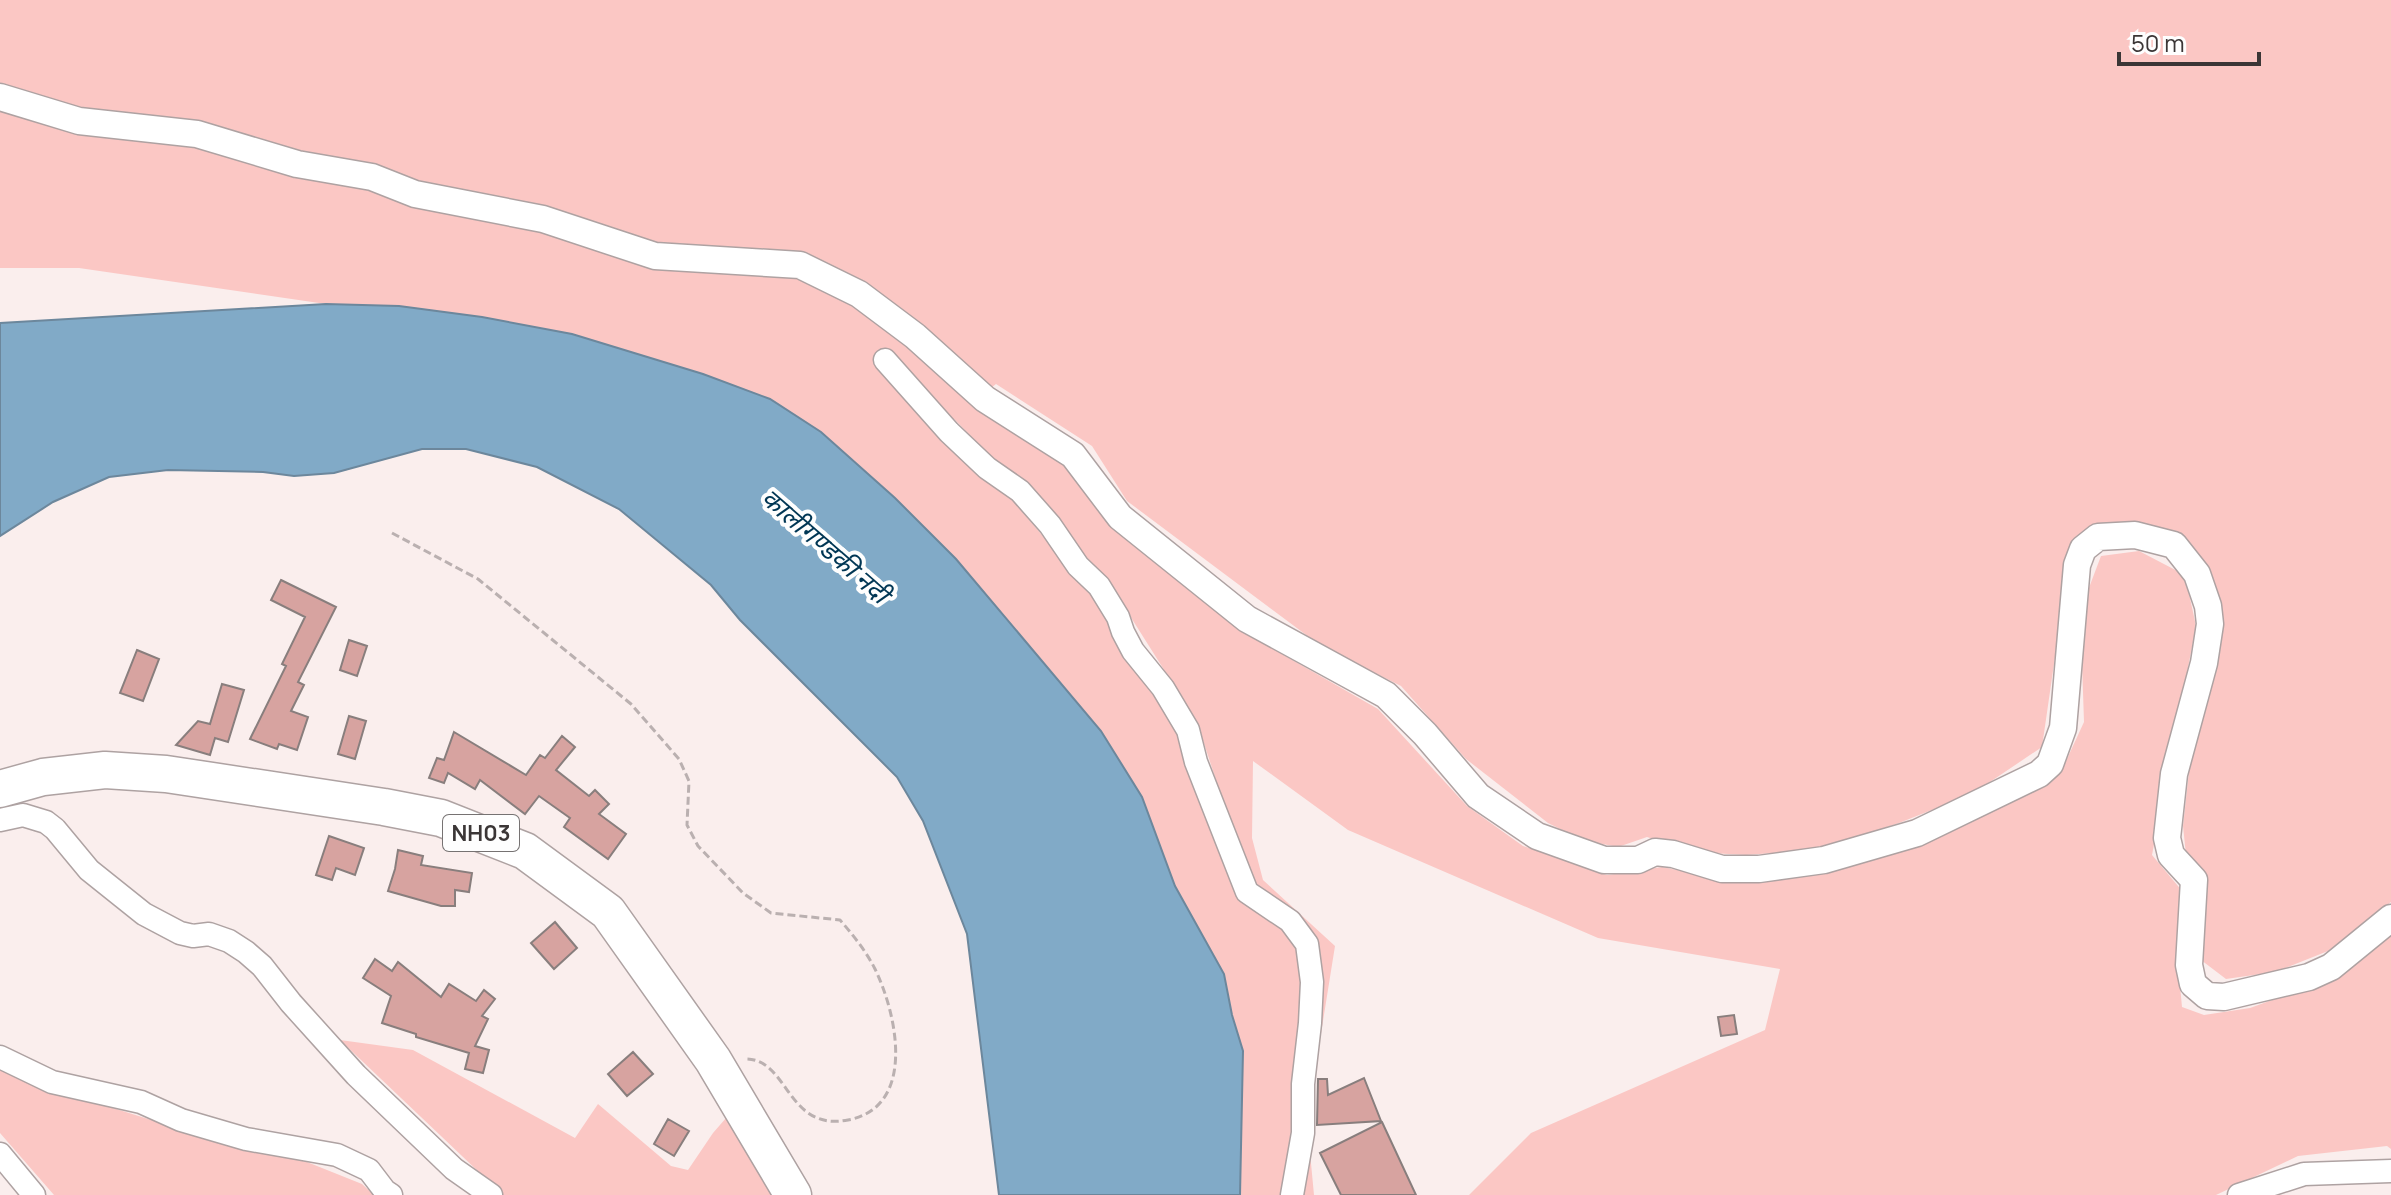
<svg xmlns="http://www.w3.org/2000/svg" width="2391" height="1195" viewBox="0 0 2391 1195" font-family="Manrope,'Noto Sans Devanagari',sans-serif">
  <rect width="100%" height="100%" fill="#faeeed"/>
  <!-- green -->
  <path fill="#fbc7c4" d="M0,0H2391V902L2328,951L2275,972L2226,979L2201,960L2207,888L2186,855L2183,826L2190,762L2201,566L2093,533L2066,603L2056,650L2042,747L1972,794L1899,823L1817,850L1746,855L1693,852L1647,837L1618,847L1582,840L1548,823L1466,759L1401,686L1321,646L1127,501L1092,446L996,384L977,399L1065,459L1108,521L1238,629L1378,709L1467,806L1523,846L1607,875L1662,867L1731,881L1916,846L2061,772L2084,722L2082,662L2087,593L2101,556L2139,551L2185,575L2196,626L2152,855L2183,892L2178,964L2182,1007L2204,1015L2250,1008L2313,985L2391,934V1149L2387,1146L2298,1156L2216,1195H1469L1531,1133L1765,1030L1780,969L1598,938L1348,830L1253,761L1252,838L1263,880L1335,946L1307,1121L1314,1195H1303L1311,941L1251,887L1197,722L1125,608L1057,519L1000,466L954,419L938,432L1011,498L1103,608L1120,642L1150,690L1176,725L1222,854L1294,935L1304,979L1296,1041L1298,1069L1287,1195H1240L1243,1051L1232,1015L1224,974L1175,886L1142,797L1026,644L956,559L895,498L821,432L769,399L703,374L572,334L482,317L399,306L326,304L79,268H0Z
    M340,1040L413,1050L575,1138L598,1104L671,1166L688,1170L713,1133L733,1110L780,1195H503Z
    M0,1066L54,1093L113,1108L209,1138L307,1162L362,1184L374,1195H54L0,1133Z"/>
  <!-- water -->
  <path fill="#81aac7" stroke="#6c879c" stroke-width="2" d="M326,304L399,306L482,317L572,334L703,374L770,399L821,432L895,498L956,559L1101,731L1142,797L1175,886L1224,974L1232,1015L1243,1051L1240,1195H999L967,934L923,821L897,777L740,620L711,585L619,509L537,467L466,449H422L334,473L294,476L263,472L168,470L109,477L53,502L0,536V323Z"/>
  <!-- building -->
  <path fill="#d7a3a0" stroke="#887e7d" stroke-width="2" d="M281,580L336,607L298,682L304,685L291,711L308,717L297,750L279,744L277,749L250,739L286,666L282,664L305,617L271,600Z
    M349,640L367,646L357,676L340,670Z
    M137,650L159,659L143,701L120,693Z
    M222,684L244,690L228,742L215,738L210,755L176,745L198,721L210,724Z
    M349,716L366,721L355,759L338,754Z
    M454,732L526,775L540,755L545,758L562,736L575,747L556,770L589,796L595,790L609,804L599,814L626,834L608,859L564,827L570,818L539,796L525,814L480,780L475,789L448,773L444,783L429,778L437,758L444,760Z
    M329,836L364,848L355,875L336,868L332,880L316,875Z
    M398,850L423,856L421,865L472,873L469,892L455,890V906H441L388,891L395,869Z
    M555,922L577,948L554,969L531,943Z
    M375,959L392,971L398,962L441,997L449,984L476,1001L484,990L495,999L482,1016L488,1019L475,1046L489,1050L483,1073L465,1069L469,1053L416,1037V1034L382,1023L391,996L363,978Z
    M1734,1015L1737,1034L1721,1036L1718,1017Z
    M633,1052L653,1074L627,1096L608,1074Z
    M1364,1078L1381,1121L1317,1125L1318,1079H1327L1328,1095Z
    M668,1119L689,1131L674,1156L654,1144Z
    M1382,1122L1416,1195H1341L1320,1153Z"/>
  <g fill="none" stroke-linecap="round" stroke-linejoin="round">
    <!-- minor casing -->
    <g stroke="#aea2a2" stroke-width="25">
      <path id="minor" d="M885,360L949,432L987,468L1020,491L1050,525L1078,566L1099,586L1118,617L1123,632L1133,651L1163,688L1188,730L1196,762L1247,892L1290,921L1307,944L1312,982L1310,1023L1303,1084V1133L1292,1195
        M0,820L23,815L46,822L55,829L89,870L144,914L180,933L193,936L209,934L229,941L246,952L262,966L291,1003L356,1075L454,1169L491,1195
        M0,1057L52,1082L141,1102L181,1120L246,1139L337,1155L369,1170L385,1191L391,1195
        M0,1154L34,1195
        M2239,1195L2304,1174L2391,1171"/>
    </g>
    <!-- tertiary casing -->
    <g stroke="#aea2a2" stroke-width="29">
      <path id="tertiary" d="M0,97L79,121L197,134L297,164L372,177L415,194L543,219L655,256L800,265L859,294L915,336L985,399L1073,455L1120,517L1247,619L1386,695L1425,734L1478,796L1537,836L1604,860H1638L1655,852L1673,854L1722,869H1759L1824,860L1917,833L2039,774L2050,764L2063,728L2077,565L2083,549L2098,537L2135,535L2174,545L2197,574L2208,606L2210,624L2204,663L2174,774L2167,838L2171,855L2194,880L2189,965L2193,984L2207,996L2224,997L2309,977L2331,967L2391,918"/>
    </g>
    <!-- trunk casing -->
    <g stroke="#aea2a2" stroke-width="39">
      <path id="trunk" d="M0,789L43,777L105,770L166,774L384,807L441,818L525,851L608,912L713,1060L793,1195"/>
    </g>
    <!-- path -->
    <path stroke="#bab0b0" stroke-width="3" stroke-dasharray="8 4" stroke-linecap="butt" d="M392,533L478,579L631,704L679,759L689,781L687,825L698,846L743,893L771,913L840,920C853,935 866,951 875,969C897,1014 917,1107 848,1120C786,1132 789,1058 745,1059"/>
    <!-- minor -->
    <use href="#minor" stroke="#fff" stroke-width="22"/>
    <!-- tertiary -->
    <use href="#tertiary" stroke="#fff" stroke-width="26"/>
    <!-- trunk -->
    <use href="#trunk" stroke="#fff" stroke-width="36"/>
  </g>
  <g text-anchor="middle" stroke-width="8" stroke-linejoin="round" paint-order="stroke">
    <!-- shield labels -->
    <rect fill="#fefefe" stroke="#767272" stroke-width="2" x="443" y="815" width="76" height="36" rx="6"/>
    <g font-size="22" font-weight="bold" fill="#3b3636">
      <text x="481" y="841">NH03</text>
    </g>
    <!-- water labels -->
    <g font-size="26" font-style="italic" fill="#003654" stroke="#fefefe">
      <text transform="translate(825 546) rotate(41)" y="9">कालीगण्डकी नदी</text>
    </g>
  </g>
  <!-- scale -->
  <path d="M2119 52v12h140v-12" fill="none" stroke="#3b3636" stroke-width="4"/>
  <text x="2131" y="52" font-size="24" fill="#3b3636" stroke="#fefefe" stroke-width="6" paint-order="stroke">50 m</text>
</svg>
